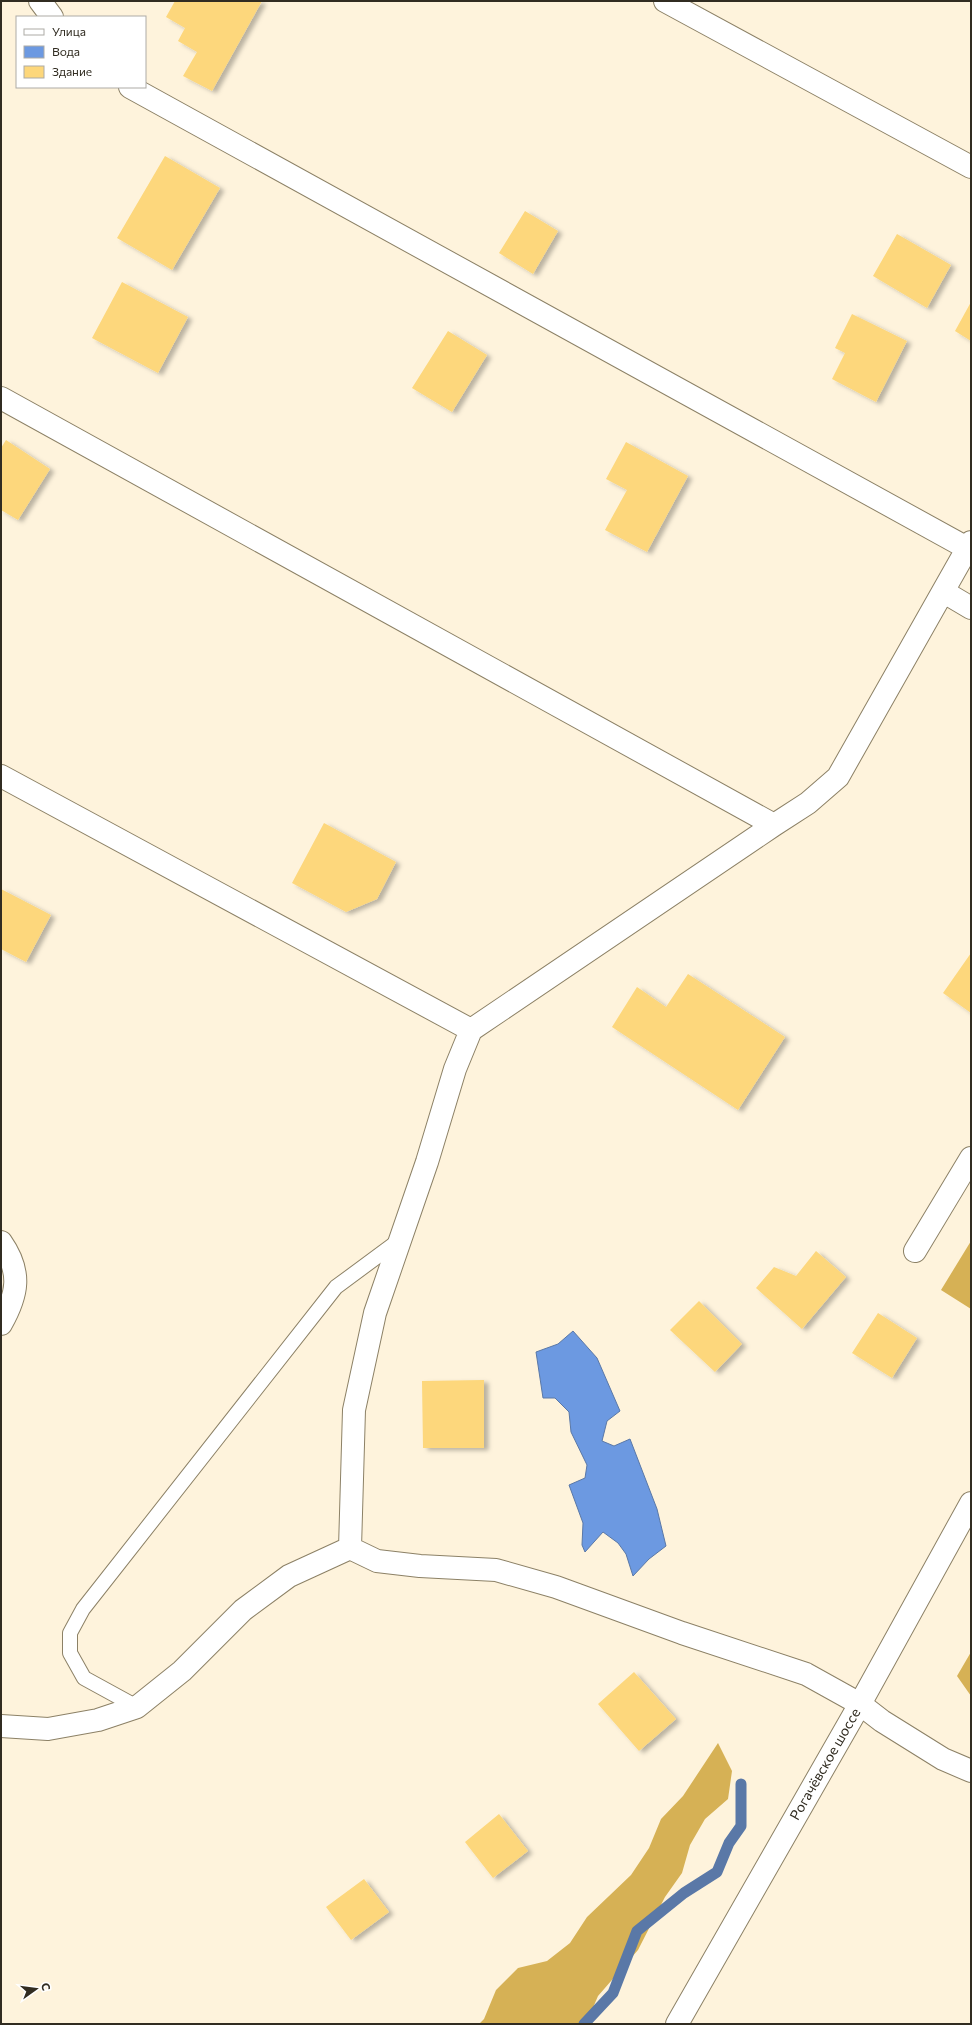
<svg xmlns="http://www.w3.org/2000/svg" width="972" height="2025" viewBox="0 0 972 2025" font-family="Commissioner,sans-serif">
  <defs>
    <filter id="shadow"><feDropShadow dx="4.5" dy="2.5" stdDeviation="2" flood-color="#0004"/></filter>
  </defs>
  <rect width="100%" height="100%" fill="#fef3dc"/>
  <!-- forest -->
  <path fill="#d6b155" d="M971,1241V1309L941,1290Z
    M971,1652V1696L957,1676Z
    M718,1743L732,1771L728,1799L705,1819L690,1845L682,1873L665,1897L638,1950L598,1996L586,2024H479L484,2019L496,1990L518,1968L547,1961L570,1943L587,1917L631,1875L649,1848L661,1819L683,1796Z"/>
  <!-- water -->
  <path fill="#6c99e1" stroke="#5a78a7" d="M573,1331L597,1358L620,1411L607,1421L602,1441L614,1446L630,1439L657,1509L666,1546L649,1559L633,1576L626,1554L618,1543L603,1532L585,1552L582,1545L583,1523L569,1485L585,1478L587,1465L571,1432L569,1412L555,1398H543L536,1352L558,1344Z"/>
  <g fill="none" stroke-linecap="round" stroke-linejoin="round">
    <!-- stream -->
    <path stroke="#5a78a7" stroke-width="11" d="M584,2024L613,1993L637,1931L684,1893L717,1872L729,1843L741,1826V1784"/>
  </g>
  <!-- building -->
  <path fill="#fdd77b" filter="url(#shadow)" d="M175,1H262L212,91L183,76L197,52L178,41L185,28L166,17Z
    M165,156L220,188L172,270L117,238Z
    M525,211L558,231L533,274L499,253Z
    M897,234L951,265L927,308L873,276Z
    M122,282L188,317L158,373L92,338Z
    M971,302V341L955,331Z
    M852,314L907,341L876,402L832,379L845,353L835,348Z
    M448,331L487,355L452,412L412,388Z
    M6,440L50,469L18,520L1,510V448Z
    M626,442L688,476L647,552L605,530L627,490L606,479Z
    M324,823L396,862L377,899L346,912L292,883Z
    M1,889L51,915L26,962L1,949Z
    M971,953V1013L943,993Z
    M688,974L785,1037L738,1110L612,1027L637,987L666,1007Z
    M816,1251L846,1277L802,1329L756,1288L774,1267L796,1276Z
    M699,1301L742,1344L715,1372L670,1330Z
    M878,1313L917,1338L892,1378L852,1353Z
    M484,1380V1448H423L422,1381Z
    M634,1672L676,1719L639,1751L598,1704Z
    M499,1814L528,1851L493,1878L465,1842Z
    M364,1879L389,1912L351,1940L326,1907Z"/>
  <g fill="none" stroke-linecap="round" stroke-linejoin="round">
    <!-- lane casing -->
    <g stroke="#8c8166" stroke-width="16">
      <path id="lane" d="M137,1707L84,1678L70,1653V1633L83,1609L336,1287L401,1239"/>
    </g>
    <!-- street casing -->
    <g stroke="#8c8166" stroke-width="24">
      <path id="street" d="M40,1L52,17
        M665,1L971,167
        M130,87L967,548
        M1,398L774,825
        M944,592L971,608
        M1,776L471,1030
        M1,1242C22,1272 18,1294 1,1324
        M915,1251L971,1158
        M350,1548L354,1410L375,1313L427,1162L455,1069L471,1030L774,825L808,803L838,777L971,542
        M1,1726L48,1729L98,1720L137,1707L182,1671L243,1610L289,1576L350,1548L377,1561L420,1566L496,1570L556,1587L682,1633L806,1674L860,1704L882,1721L943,1759L971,1771"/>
    </g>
    <!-- secondary casing -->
    <g stroke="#8c8166" stroke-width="24">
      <path id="secondary" d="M677,2024L860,1704L971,1503"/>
    </g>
    <!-- lane -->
    <use href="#lane" stroke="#fff" stroke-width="14"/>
    <!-- street -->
    <use href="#street" stroke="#fff" stroke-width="22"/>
    <!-- secondary -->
    <use href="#secondary" stroke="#fff" stroke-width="22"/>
  </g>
  <g text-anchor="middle" stroke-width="4" stroke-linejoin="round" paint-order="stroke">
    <!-- street labels -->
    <g font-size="14" fill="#312c21" stroke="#fff">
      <text transform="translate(825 1764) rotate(-60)" y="5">Рогачёвское шоссе</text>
    </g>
  </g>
  <!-- border -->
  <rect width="972" height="2025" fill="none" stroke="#312c21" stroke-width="4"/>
  <!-- legend -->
  <rect x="16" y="16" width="130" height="72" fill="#ffffff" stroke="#adaba6"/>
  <rect x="24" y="29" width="20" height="6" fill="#ffffff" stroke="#adaba6"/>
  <text x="52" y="36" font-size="12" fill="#312c21">Улица</text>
  <rect x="24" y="46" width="20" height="12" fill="#6c99e1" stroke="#adaba6"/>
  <text x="52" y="56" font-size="12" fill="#312c21">Вода</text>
  <rect x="24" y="66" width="20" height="12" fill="#fdd77b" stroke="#adaba6"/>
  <text x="52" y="76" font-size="12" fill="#312c21">Здание</text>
  <!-- north arrow -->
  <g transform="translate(36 1989) rotate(76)" stroke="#ffffff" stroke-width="3" paint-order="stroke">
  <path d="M0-3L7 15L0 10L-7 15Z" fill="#312c21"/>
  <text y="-6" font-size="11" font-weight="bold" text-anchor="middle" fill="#312c21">С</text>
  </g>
</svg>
